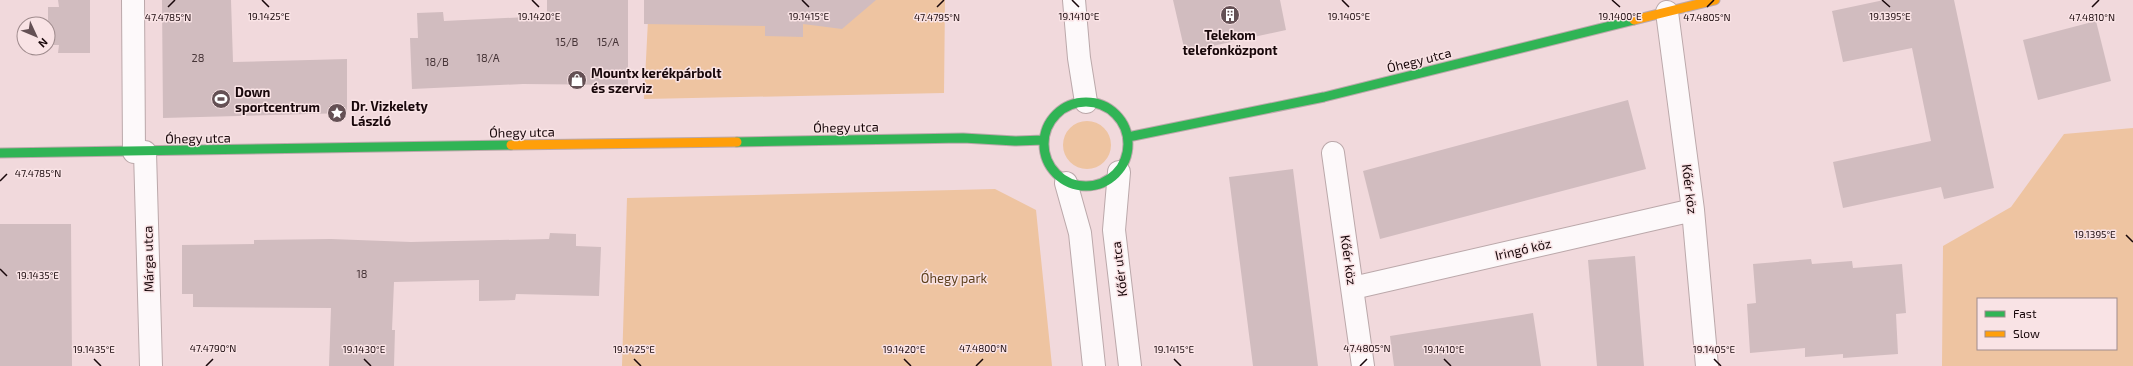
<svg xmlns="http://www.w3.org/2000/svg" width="2133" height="366" viewBox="0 0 2133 366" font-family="'Exo 2',sans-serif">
  <rect width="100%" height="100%" fill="#f1d9dc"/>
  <!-- green -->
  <path fill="#eec4a1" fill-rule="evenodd" d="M649,0H945L944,93L644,99Z
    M1063 145a24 24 0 1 1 48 0a24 24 0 1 1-48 0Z
    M2133,128V366H1942L1943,246L2011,207L2064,134ZM1978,299H2116V349H1978Z
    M995,189L1036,210L1052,366H622L627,198Z"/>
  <!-- building -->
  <path fill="#d1bcbf" d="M58,0H90V53H58L59,45H48V7H59Z
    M162,0H231L233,62L347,59V113L163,118Z
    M547,0H628V85L523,84L412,89L410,38H418L417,13L443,12L444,21L547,16Z
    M644,0H876L842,29L803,24V37L765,36V26L644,24Z
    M1173,0H1280L1286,30L1185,52Z
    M1884,0H1954L1994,188L1944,199L1941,187L1843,208L1833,162L1931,141L1912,48L1843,62L1832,11Z
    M2096,21L2111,81L2038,100L2023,40Z
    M1628,100L1646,169L1380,239L1363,171Z
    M1293,169L1318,366H1253L1229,177Z
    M0,224H71L72,366H0Z
    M550,233L576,234V246L601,247L599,296L516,294L515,300L479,301V280L394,282L392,330H395L394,366H329L331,308L193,307V294H182V245L254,244V240L331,239L411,242L549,239Z
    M1635,256L1644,366H1597L1588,260Z
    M1811,259L1812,264L1852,261L1853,268L1902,264L1906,313L1896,314L1898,354L1843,358V354L1805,357V348L1750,353L1747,304L1756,303L1753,264Z
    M1533,313L1541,366H1394L1390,336Z"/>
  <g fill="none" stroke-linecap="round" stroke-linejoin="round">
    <!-- street casing -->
    <g stroke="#bba8aa" stroke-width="24">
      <path id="street" d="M133,0L134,152
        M1074,0L1079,58L1086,102
        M1667,12L1693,210L1707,366
        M145,152L151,366
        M1333,153L1363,366
        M1119,172L1114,230L1130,366
        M1066,183L1080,233L1094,366
        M1353,288L1693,210"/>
    </g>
    <!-- fast casing -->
    <g stroke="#bba8aa" stroke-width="11">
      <path id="fast" d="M1044 144a42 42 0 1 1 84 0a42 42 0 1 1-84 0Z
        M1128,137L1324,97L1634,20
        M737,142L963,138L1015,141L1044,140
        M0,153L511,145"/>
    </g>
    <!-- slow casing -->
    <g stroke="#bba8aa" stroke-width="11">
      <path id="slow" d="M1634,20L1715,0
        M511,145L737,142"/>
    </g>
    <!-- street -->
    <use href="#street" stroke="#fdf9fa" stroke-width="22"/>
    <!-- fast -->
    <use href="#fast" stroke="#30b455" stroke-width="9"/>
    <!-- slow -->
    <use href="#slow" stroke="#ff9f0a" stroke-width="9"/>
  </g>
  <!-- ticks -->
  <path fill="none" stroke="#18070a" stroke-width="1.5" d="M262,0L269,7M532,0L539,7M802,0L809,7M1072,0L1079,7M1342,0L1349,7M1612,0L1620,7M1882,0L1890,7M168,7L175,0M937,7L944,0M1707,7L1714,0M2092,7L2099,0M0,181L7,174M2126,235L2133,242M0,269L7,276M94,359L101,366M364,359L371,366M634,359L641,366M904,359L911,366M1174,359L1181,366M1444,359L1451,366M1714,359L1721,366M206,366L213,359M976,366L983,359M1360,366L1367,359"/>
  <!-- icons -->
  <defs>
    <g id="building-disc" transform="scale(1)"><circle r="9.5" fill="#645054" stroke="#f9e3e5"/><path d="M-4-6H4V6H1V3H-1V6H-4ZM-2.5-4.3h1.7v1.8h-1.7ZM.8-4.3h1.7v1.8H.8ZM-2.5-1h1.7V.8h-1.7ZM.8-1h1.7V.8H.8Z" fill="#fff"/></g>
    <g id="shop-disc" transform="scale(1)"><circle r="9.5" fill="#645054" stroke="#f9e3e5"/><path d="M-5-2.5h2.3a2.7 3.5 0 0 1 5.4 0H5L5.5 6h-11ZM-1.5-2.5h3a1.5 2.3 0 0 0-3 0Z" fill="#fff"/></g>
    <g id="stadium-disc" transform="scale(1)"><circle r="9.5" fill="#645054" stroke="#f9e3e5"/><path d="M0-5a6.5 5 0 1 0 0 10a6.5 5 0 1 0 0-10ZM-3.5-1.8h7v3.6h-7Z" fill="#fff"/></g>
    <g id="sight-disc" transform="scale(1)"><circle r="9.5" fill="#645054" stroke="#f9e3e5"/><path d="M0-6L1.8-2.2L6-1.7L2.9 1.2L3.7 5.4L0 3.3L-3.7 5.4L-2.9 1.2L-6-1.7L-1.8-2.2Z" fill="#fff"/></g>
  </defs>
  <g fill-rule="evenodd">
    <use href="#building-disc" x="1230" y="15"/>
    <use href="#shop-disc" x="577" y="80"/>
    <use href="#stadium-disc" x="221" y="99"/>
    <use href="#sight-disc" x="337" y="113"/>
  </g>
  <g text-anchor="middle" stroke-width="3" stroke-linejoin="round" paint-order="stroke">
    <!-- number labels -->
    <g font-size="11" fill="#463437">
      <text x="567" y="46">15/B</text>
      <text x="608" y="46">15/A</text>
      <text x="198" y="62">28</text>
      <text x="488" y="62">18/A</text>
      <text x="437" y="66">18/B</text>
      <text x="362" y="278">18</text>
    </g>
    <!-- poi labels -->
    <g font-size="13" font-weight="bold" fill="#18070a" stroke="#f9e3e5" text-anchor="start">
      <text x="1230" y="40" text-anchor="middle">Telekom<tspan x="1230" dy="15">telefonközpont</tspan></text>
      <text x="591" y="78">Mountx kerékpárbolt<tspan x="591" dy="15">és szerviz</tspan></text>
      <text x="235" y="97">Down<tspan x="235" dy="15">sportcentrum</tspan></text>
      <text x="351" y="111">Dr. Vizkelety<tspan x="351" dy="15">László</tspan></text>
    </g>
    <!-- street labels -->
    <g font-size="13" fill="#18070a" stroke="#f9e3e5">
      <text transform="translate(1419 60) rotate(-14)" y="5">Óhegy utca</text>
      <text transform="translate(846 127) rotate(-1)" y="5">Óhegy utca</text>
      <text transform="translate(522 132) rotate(-1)" y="5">Óhegy utca</text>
      <text transform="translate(198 138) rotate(-1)" y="5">Óhegy utca</text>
      <text transform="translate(1690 189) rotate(83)" y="5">Kőér köz</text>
      <text transform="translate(1523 249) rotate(-13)" y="5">Iringó köz</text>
      <text transform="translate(148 259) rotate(-91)" y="5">Márga utca</text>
      <text transform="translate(1349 260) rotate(82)" y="5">Kőér köz</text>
      <text transform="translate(1119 269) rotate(-97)" y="5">Kőér utca</text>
    </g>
    <!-- park labels -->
    <g font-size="13" fill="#5e411d" stroke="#f9e3e5">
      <text x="954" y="283">Óhegy park</text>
    </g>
  </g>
  <g font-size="10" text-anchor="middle" fill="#18070a" stroke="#f9e3e5" stroke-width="3" stroke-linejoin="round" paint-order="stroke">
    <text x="269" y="20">19.1425°E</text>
    <text x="539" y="20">19.1420°E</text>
    <text x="809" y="20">19.1415°E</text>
    <text x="1349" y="20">19.1405°E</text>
    <text x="1620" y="20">19.1400°E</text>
    <text x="1079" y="20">19.1410°E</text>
    <text x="1890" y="20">19.1395°E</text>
    <text x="168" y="21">47.4785°N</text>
    <text x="937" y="21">47.4795°N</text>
    <text x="1707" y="21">47.4805°N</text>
    <text x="2092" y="21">47.4810°N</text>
    <text x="38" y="177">47.4785°N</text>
    <text x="2095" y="238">19.1395°E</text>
    <text x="38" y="279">19.1435°E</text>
    <text x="213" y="352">47.4790°N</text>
    <text x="983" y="352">47.4800°N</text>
    <text x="1367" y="352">47.4805°N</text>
    <text x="94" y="353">19.1435°E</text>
    <text x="364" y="353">19.1430°E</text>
    <text x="634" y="353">19.1425°E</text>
    <text x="904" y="353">19.1420°E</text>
    <text x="1174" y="353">19.1415°E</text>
    <text x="1444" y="353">19.1410°E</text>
    <text x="1714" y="353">19.1405°E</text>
  </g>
  <!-- legend -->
  <rect x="1977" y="298" width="140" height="52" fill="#f9e3e5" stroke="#9f8b8d"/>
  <rect x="1985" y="311" width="20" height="6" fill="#30b455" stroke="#9f8b8d"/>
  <text x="2013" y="318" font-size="12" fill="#18070a">Fast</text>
  <rect x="1985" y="331" width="20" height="6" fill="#ff9f0a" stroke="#9f8b8d"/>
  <text x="2013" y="338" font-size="12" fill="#18070a">Slow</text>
  <!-- north arrow -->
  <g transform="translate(36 36) rotate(134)"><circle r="19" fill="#f9e3e5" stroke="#9f8b8d"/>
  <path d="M0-3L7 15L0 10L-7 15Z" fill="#645054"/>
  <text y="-6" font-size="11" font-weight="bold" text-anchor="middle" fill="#18070a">N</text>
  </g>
</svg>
